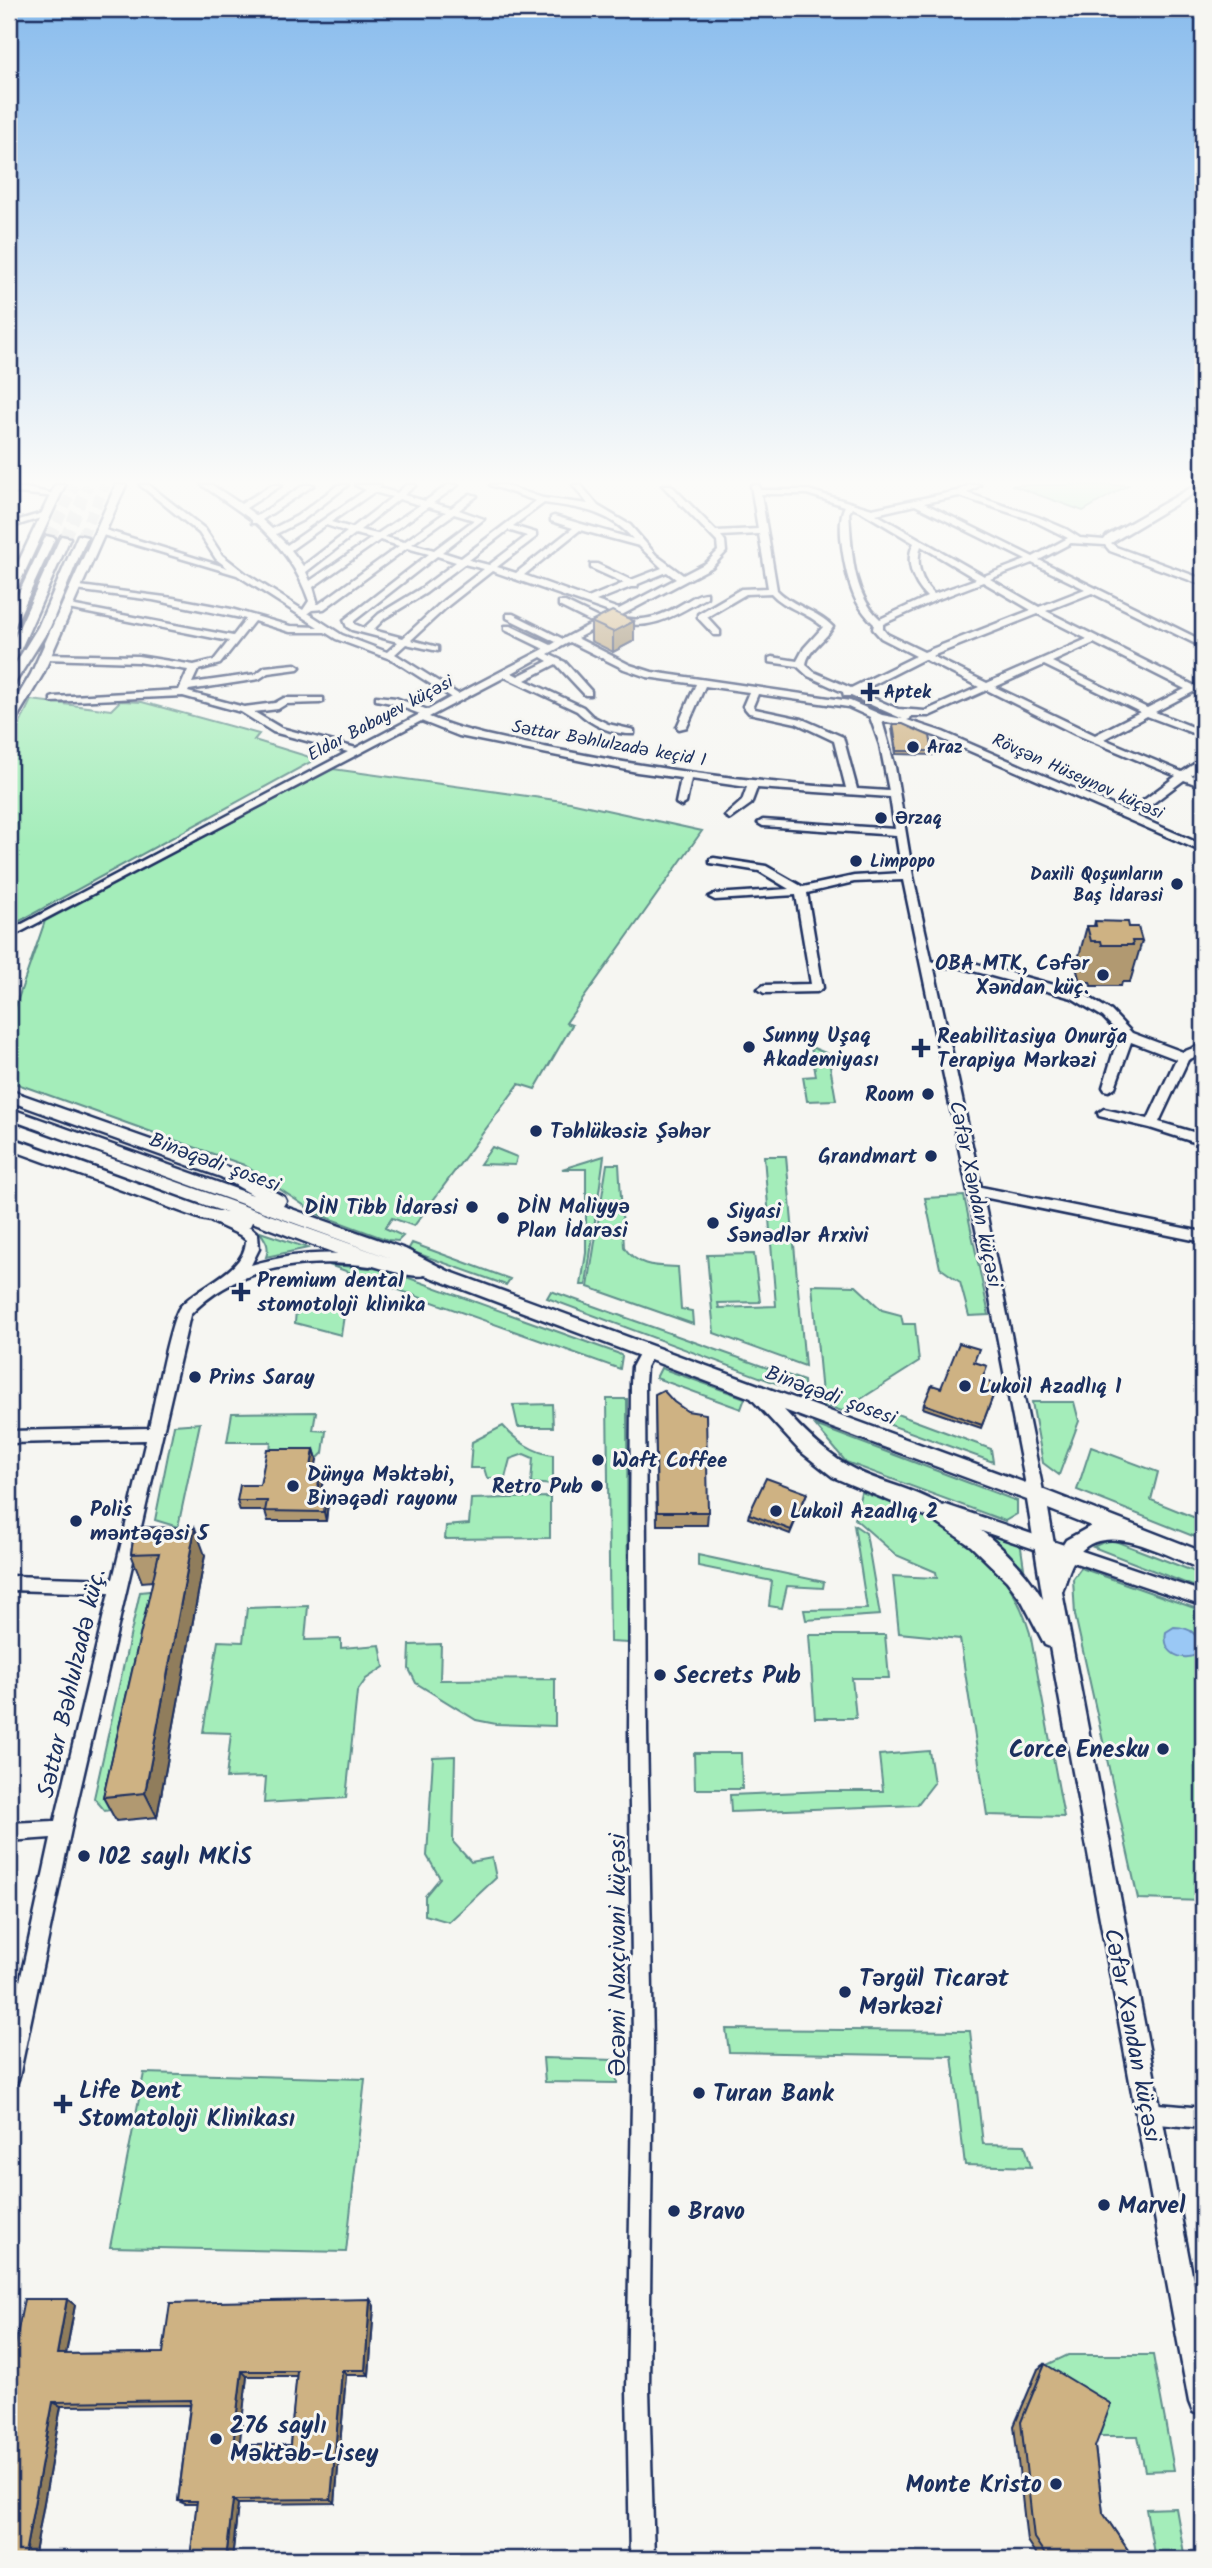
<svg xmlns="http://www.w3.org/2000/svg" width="1212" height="2568" viewBox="0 0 1212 2568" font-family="Kalam,sans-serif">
  <rect width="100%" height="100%" fill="#f6f6f2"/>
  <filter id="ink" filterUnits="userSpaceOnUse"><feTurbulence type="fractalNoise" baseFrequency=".0143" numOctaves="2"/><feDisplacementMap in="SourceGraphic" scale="14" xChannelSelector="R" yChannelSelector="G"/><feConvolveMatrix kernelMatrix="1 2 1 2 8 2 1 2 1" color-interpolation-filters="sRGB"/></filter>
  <g filter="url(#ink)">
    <!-- green -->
    <path fill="#a4edba" stroke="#608e8c" stroke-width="2" d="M1011,485H1128L1083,511Z
      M31,700L111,710L120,701L142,702L259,734L254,740L316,759L9,927V747Z
      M333,769L570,802L702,831L566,1023L572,1025L535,1089L519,1084L414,1226L392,1218L385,1228L403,1236L398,1241L388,1240L317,1214L244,1165L9,1081V1025L45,921Z
      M811,1047L828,1054L836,1100L807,1101L803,1077L816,1076Z
      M492,1147L517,1157L515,1165L480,1164Z
      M604,1156L586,1285H581L586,1253V1169H562Z
      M764,1156H786L805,1366L714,1333L707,1255L754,1254L760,1302L718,1303L719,1308L776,1306Z
      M607,1164H619L624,1247C637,1267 656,1266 678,1267L681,1309L692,1311L693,1324L588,1287Z
      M964,1196L989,1315L969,1316L960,1282L940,1268L925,1198Z
      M260,1232L308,1248L266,1257C270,1246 266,1241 260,1232Z
      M412,1243L510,1279L506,1285L408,1250Z
      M329,1265L384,1269L617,1353L622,1356L620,1369Z
      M812,1285L856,1286L882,1310L901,1315L903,1324H915L919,1362L842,1411L823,1405Z
      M551,1291L804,1381L805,1394L547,1298Z
      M345,1309L341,1335L295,1323L296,1310Z
      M661,1368L745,1398L741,1409L656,1378Z
      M607,1399H627L628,1643L610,1642Z
      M1032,1402H1074L1079,1421L1059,1475L1043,1463Z
      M552,1404L553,1427H518L513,1405Z
      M316,1412L313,1430L326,1431L323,1453L317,1459H269L271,1442H227L232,1413Z
      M894,1413L991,1449L993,1462L882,1422Z
      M200,1423L178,1527L155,1520L174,1425Z
      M815,1425L1017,1501V1514L1005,1521L846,1462Z
      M503,1426C515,1440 534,1453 553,1455V1485L531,1483L533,1458L524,1454L510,1459L505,1478H487L484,1468H470L472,1442Z
      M1091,1447L1158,1472L1151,1500L1203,1521V1540L1077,1490Z
      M861,1492C939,1519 1005,1547 1030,1633L1064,1817L987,1815L960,1639L899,1633L893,1576L937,1578L936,1572L896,1555L855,1519Z
      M550,1497V1538L445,1539L446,1526L469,1524L471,1499Z
      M854,1525L866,1533L880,1615L806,1620L804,1610L867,1609Z
      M976,1527L1020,1541L1024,1568Z
      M1110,1539L1203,1575V1590L1093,1547Z
      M698,1555L824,1582L823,1588L787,1586L782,1608L769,1606L772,1581L698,1566Z
      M1081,1568L1203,1611V1901L1138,1899L1075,1615L1073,1579Z
      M160,1590L115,1809L105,1811L94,1798L140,1592Z
      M308,1606L305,1640L341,1639V1648L380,1645L384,1667L366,1679L357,1692L346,1798L264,1803L266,1777L226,1778L231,1733L203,1732L218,1641L243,1642L247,1608Z
      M809,1635H885L889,1678H852L856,1718H815Z
      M441,1644L440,1680L555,1679V1726L496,1724L476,1720L416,1683L409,1669L410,1645Z
      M929,1751L934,1783L917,1805L731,1812L730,1795L827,1791H883L879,1755Z
      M694,1753H741L742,1789H695Z
      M455,1756L453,1842L471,1862L492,1858L496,1878L449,1922L425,1915V1896L440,1878L427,1856L433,1757Z
      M726,2029L970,2031L983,2144L1025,2145L1031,2167L965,2165L952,2056L729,2052Z
      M543,2058L616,2060L617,2083L545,2082Z
      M144,2073L365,2079L346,2252L110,2247Z
      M1068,2355H1153L1174,2470L1145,2471L1138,2436H1093L1038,2369Z
      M1176,2508L1185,2559H1155L1146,2509Z"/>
    <!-- water -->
    <path fill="#9ac8f5" stroke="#678bb9" stroke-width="2" d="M1174,1627C1190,1627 1202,1635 1199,1653C1182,1664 1162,1653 1166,1632Z"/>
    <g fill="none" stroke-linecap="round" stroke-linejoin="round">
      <!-- major-tunnel -->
      <path stroke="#caced4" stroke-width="11" stroke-dasharray="11 6" stroke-linecap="butt" d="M82,537L105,485
        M50,538L75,485
        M65,538L88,485"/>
      <!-- minor casing -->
      <g stroke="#1b2f5e" stroke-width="5">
        <path id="minor" d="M140,485H149L205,529L222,555L245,573L303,610L309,601C298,569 281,546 256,523H252V520L202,485H212L241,504L272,485H282L246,508L257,516L304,485H314L262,520L272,529L297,516L338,485H348L303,520L276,534L287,545L366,490L355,485H381L379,488L397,493L406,485H416L404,495L425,501L448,485H458L433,503L451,508L470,494L477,496L459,510L484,519L442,552L461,558L536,501L490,485H504L543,498L588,504L573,485H581L598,506L630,525L656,555L683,575L706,563L718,551L717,542L662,485H671L716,531L758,529L751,485H759L760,490H808L872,509L957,491L969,485H980L967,493L1038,517L1066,529L1080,538L1104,540L1107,536L1196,485H1203V488L1111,543L1116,547L1203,579V585L1110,551L1105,545L1071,543L1039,560L1203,641V647L1200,646L1092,593L1046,611L1203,690V697L1193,692L1155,712L1203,731V737L1147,716L1104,739L1182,772L1203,758V766L1191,775L1203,780V787L1184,780L1136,816L1203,845V852L935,736L902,725L882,721L895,767L913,876L932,962L955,958L1080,992L1111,1011L1132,1033L1183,1052L1203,1044V1053L1188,1060L1159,1122L1203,1135V1145L1150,1128L1099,1116L1098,1113L1104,1109L1148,1119L1176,1059L1131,1042L1115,1087L1109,1091L1105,1090L1103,1087L1114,1051L1122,1037L1103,1017L1072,998L955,966L934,969L981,1187L1203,1232V1242L983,1197L1044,1496L1042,1501L1036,1503L1030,1501L1028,1496L983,1263L903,880L854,882L807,893L823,988L817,992L764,993L758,989L764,985L811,984L796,895L715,900L709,897L715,894L789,889L759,871L710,863V859L714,858L766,866L803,887L854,876L902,873L896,835L763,826L758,823L763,820L895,829L890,797L757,788L751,804L730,819L725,816L742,801L747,787L691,779L686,803L681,806L676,803L681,778L637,772L459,736L421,721L9,938V931L348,752L273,732L241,712L183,696L51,702V698L54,697L179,690L188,670L138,662L45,659L40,656L42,654L138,656L194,665L214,660L229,641L68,609L65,608V604L233,636L246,619L153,600L75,590L71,587L72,585L173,598L231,609L290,626L318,627L237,575L96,533V529H102L228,568L216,559L199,533ZM374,492L392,497L352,528L331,522ZM761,494H807L845,506C834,524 847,584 857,602C862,611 867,617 874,624L873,629L881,638L916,656L851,688L814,672L806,665C808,649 825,641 833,627C817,610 793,607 777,590ZM959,496L1032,520L1068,538L1033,557L924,503ZM399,499L420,505L377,534L360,530ZM544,503C579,508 608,510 633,539L554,516L551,517V521L573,528L516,573L497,567L536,537V533L513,526ZM915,505L1026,560L984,576L876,514ZM428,507L446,512L404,542L385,537ZM852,508L862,512L914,543C904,561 913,583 927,597L880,619C851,592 852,550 849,513ZM454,514L474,520L434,550L412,544ZM326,525L347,532L303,566L291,550ZM508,530L527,536L489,565L469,560ZM580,530L639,546L662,568L631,580L597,564H591V568L624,583L588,598L524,575ZM355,534L372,538L310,581L306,572ZM759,534L768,588L741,589L698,614V618L714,635H720V631L707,617L746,594L771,593C785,609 808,612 823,627L804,648L797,661L772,657L769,658V662L797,666L808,676L843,692L844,696H851L903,719L882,715L850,701L652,672L630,665L577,638L611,620C648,634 676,615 707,597V593C699,593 694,597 687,601C664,615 645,624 618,617L712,567L726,552L725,541L721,536ZM380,540L399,546L319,604H316L317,601L313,587ZM921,546L976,579L934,594C921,582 915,564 921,546ZM407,548L429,554L344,620L347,627L352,630L398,642L387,652L342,635L308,613L312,610L324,609ZM437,556L456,562L420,589L379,614L364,628L354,624V621ZM1032,563L1085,589L1039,607L990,579ZM464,564L484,569L443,601L403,638L373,630L385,618L426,593ZM492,571L612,613L600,619L565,602H559V606L593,623L563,639L513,614H507V618L556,642L551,645L511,626H505V630L544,649L458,694L395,654L406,644L438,651V647L411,640L449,605ZM667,572L676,579L619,609L596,601L631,587H637L638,584ZM983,582L1031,610L924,652L887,634L883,629V624L936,600ZM1038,614L1087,639L987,683L932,656ZM254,621L290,632H325L336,639L393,660L451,697L428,710L396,698L376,696V700L391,703L420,714L356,748L281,728L254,712L278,709L286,704L320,703L323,702V698H284L275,703L244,707L188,692L189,690L259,679L268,673L298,669L300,667L295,664L265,667L256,674L192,683L198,670L220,664ZM570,642L624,669L647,677L696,684L677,727L679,729L687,727L705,686L749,692L743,706L749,713L796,723L834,741L846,788C749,782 654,769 559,750C514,741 471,734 429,717L505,677L577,711C591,725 613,735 634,734V730L608,724L592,716L583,707L525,680L556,664L585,695H591V691L565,662L548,654ZM1094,643L1185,689L1147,708L1052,662ZM541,657L548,661L518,676L512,673ZM924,659L979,687L925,711L898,709L859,692ZM1044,665L1140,712L1095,735L995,687ZM987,690L1075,734L1176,776L1128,812L943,732L907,720L910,719L911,716H929ZM758,694L848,707L870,717L880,745L889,791L857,789L843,737L802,719L755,709L753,706Z
          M9,488H26L59,495L55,497L9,492Z
          M43,513L50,515L9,528V523Z
          M217,1214L250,1227L258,1234L259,1249L251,1265C291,1253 328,1251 370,1256L377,1261L370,1266C305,1258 236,1266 190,1315L71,1829L19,2077L16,2084L9,2087V2032L51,1838L9,1841V1823L55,1821L109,1593L9,1590V1576L113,1579L146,1440L9,1443V1431L149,1428C154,1407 170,1319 180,1307C199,1284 245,1273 246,1240L240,1235L212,1222L210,1219L212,1216Z
          M647,1346L652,1348L654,1352L646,1367L645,1383L647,1731L653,2042L649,2389L654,2559H630L627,2389L633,2042L629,1731L631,1383L632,1367L642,1348Z
          M946,1505L1203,1592V1606L940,1517L938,1512L940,1507Z
          M1147,2103L1203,2108V2128L1147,2123L1140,2120L1137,2113L1140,2106Z"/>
      </g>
      <!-- major casing -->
      <g stroke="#1b2f5e" stroke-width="5">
        <path id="major" d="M55,485H65L15,593L9,596V582Z
          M116,485H126L43,674L15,721L9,725V711L31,674Z
          M78,535L87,537L50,627L15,683L9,687V674L38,627Z
          M46,536L55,538L15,625L9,628V614Z
          M61,536L70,538L15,662L9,665V650Z
          M9,1090L233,1169L284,1197L286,1201L283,1206L405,1249L448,1271L1039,1488L1203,1552V1570C1171,1558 1109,1520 1080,1552C1070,1563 1067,1578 1062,1592L1203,2332V2416L1193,2412L1189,2402L1050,1647L1045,1645L1022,1601L1007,1581L971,1546L930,1518L833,1477L800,1451L751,1398L425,1275C403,1283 281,1232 252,1222L250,1226L244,1228L201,1219L9,1149V1137L209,1209L227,1213L9,1134V1122L393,1259L9,1119V1108L253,1195L221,1177L9,1101ZM784,1410L1027,1500L1043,1599C1014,1552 969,1515 918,1494C895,1484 870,1479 848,1466C824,1452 803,1431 784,1410ZM1048,1509L1091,1526L1066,1540L1056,1556Z"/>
      </g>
      <!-- minor -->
      <use href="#minor" fill="#f6f6f2" fill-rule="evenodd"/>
      <!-- major -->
      <use href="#major" fill="#f6f6f2" fill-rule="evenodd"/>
    </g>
    <!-- wall -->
    <path fill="#b19971" stroke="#1b2f5e" stroke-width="2" fill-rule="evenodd" d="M634,621V641L613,652L591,641V622Z
      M893,724L933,751V755L896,754L892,728Z
      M1095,921L1129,927L1142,941L1130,982H1122L1121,986H1091L1090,982H1080L1076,967L1087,926H1094Z
      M974,1362L982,1380L997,1385L981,1428L923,1408L924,1404L941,1388Z
      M655,1394L708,1512L707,1525H657Z
      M314,1449L317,1459L315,1467L321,1468L323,1478L321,1493L326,1494L328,1503L326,1521H268L265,1511H240L237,1501Z
      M807,1493L790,1534L748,1518L749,1514Z
      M135,1527L205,1555L157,1817L116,1821L103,1797L153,1581L142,1582L131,1554Z
      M67,2299L75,2305L66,2354L163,2353L370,2299L374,2306L369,2375H346L335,2503L238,2504L232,2559H190L197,2504H185L178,2501L190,2405L61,2406L34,2559H9ZM247,2376H297L290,2445H239Z
      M1045,2364L1095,2447L1103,2513L1134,2559H1039L1027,2541L1014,2426L1038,2369Z"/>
    <!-- shaded-wall -->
    <path fill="#907d5c" stroke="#1b2f5e" stroke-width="2" d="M634,621V641L613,652V632Z
      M314,1449L317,1459L314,1477L311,1467Z
      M321,1468L323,1478L319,1503L317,1493Z
      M326,1494L328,1503L326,1521L324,1512Z
      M195,1528L205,1555L157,1817L145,1793Z
      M67,2299L75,2305L65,2359L57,2354Z
      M370,2299L374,2306L369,2375L365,2370Z
      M342,2370L346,2375L335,2503L331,2499Z
      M242,2371L247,2376L239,2450L233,2445Z
      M53,2402L61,2406L34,2559H24Z
      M233,2500L238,2504L232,2559H226Z"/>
    <!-- building -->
    <path fill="#ceb283" stroke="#1b2f5e" stroke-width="2" fill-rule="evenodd" d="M612,611L634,621L613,632L591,622Z
      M893,724H903L930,736L933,751H897Z
      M1095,921L1128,922L1129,927H1138L1142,941H1132L1133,945H1102L1101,941H1091L1087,926H1096Z
      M959,1343L979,1349L974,1362L987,1366L982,1380L997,1385L982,1425L924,1404L932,1385L941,1388Z
      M663,1390L674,1402L687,1411L706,1414L708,1512H657L655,1394Z
      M267,1449H314L311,1467L321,1468L317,1493L326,1494L324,1512L265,1511L267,1501H237L240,1485H260Z
      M766,1478L807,1493L791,1530L749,1514Z
      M135,1527L195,1528L145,1793L103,1797L159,1553L131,1554Z
      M24,2299H67L57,2354L163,2353L170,2303L370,2299L365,2370H342L331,2499L233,2500L226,2559H190L197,2501H178L191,2400L53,2402L24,2559H9V2377ZM242,2371H297L290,2445H233Z
      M1045,2364L1111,2404L1095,2447L1103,2513L1134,2559H1048L1034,2538L1021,2422Z"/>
  </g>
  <!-- sky -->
  <linearGradient id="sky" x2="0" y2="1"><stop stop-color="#89bced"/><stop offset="0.57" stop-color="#fbfbf9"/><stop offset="1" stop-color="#fbfbf9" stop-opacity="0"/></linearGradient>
  <rect width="1212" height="845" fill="url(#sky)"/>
  <!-- markers -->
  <g fill="#1b2f5e" stroke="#f6f6f2" stroke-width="2.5">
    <path d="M866.5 681.5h7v7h7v7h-7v7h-7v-7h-7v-7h7z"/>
    <circle cx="913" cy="747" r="7"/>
    <circle cx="881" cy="818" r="7"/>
    <circle cx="856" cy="861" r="7"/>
    <circle cx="1177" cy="884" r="7"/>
    <circle cx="1103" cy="975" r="7"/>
    <circle cx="749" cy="1047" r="7"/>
    <path d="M917.5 1037.5h7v7h7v7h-7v7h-7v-7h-7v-7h7z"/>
    <circle cx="928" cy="1094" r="7"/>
    <circle cx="536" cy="1131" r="7"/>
    <circle cx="931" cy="1156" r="7"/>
    <circle cx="472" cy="1207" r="7"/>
    <circle cx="503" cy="1218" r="7"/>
    <circle cx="713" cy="1223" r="7"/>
    <path d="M237.5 1281.5h7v7h7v7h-7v7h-7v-7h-7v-7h7z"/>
    <circle cx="195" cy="1377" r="7"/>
    <circle cx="965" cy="1386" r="7"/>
    <circle cx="598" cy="1460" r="7"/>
    <circle cx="293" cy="1486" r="7"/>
    <circle cx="597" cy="1486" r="7"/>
    <circle cx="776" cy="1511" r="7"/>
    <circle cx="76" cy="1521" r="7"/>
    <circle cx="660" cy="1675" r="7"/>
    <circle cx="1163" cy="1749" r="7"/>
    <circle cx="84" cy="1856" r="7"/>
    <circle cx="845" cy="1992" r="7"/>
    <circle cx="699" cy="2093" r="7"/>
    <path d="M59.5 2093.5h7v7h7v7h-7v7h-7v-7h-7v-7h7z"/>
    <circle cx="1104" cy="2205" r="7"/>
    <circle cx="674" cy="2211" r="7"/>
    <circle cx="216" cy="2439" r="7"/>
    <circle cx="1056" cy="2484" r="7"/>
  </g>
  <g text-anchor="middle" stroke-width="6" stroke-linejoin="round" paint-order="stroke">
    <!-- far-poi labels -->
    <g font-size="18" font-weight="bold" fill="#1b2f5e" stroke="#f6f6f2" text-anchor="start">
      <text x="884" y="698">Aptek</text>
      <text x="927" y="753">Araz</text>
      <text x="895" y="824">Ərzaq</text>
      <text x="870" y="867">Limpopo</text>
      <text x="1163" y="880" text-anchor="end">Daxili Qoşunların<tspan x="1163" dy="21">Baş İdarəsi</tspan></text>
    </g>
    <!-- far-street labels -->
    <g font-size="18" fill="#1b2f5e" stroke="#f6f6f2">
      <text transform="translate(380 718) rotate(-28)" y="6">Eldar Babayev küçəsi</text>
      <text transform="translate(609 743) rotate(10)" y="6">Səttar Bəhlulzadə keçid 1</text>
      <text transform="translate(1078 776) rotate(24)" y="6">Rövşən Hüseynov küçəsi</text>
    </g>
    <!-- poi labels -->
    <g font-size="21" font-weight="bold" fill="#1b2f5e" stroke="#f6f6f2" text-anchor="start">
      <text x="1089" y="970" text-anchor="end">OBA MTK, Cəfər<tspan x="1089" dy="24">Xəndan küç.</tspan></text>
      <text x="763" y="1042">Sunny Uşaq<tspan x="763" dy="24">Akademiyası</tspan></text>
      <text x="937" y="1043">Reabilitasiya Onurğa<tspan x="937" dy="24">Terapiya Mərkəzi</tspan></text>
      <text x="914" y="1101" text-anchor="end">Room</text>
      <text x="550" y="1138">Təhlükəsiz Şəhər</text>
      <text x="917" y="1163" text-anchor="end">Grandmart</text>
      <text x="517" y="1213">DİN Maliyyə<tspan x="517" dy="24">Plan İdarəsi</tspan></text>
      <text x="458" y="1214" text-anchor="end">DİN Tibb İdarəsi</text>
      <text x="727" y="1218">Siyasi<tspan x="727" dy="24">Sənədlər Arxivi</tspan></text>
      <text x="257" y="1287">Premium dental<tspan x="257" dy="24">stomotoloji klinika</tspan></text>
      <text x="209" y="1384">Prins Saray</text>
      <text x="979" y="1393">Lukoil Azadlıq 1</text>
      <text x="612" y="1467">Waft Coffee</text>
      <text x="307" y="1481">Dünya Məktəbi,<tspan x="307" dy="24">Binəqədi rayonu</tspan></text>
      <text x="583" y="1493" text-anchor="end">Retro Pub</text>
      <text x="90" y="1516">Polis<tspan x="90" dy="24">məntəqəsi 5</tspan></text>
      <text x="790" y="1518">Lukoil Azadlıq 2</text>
    </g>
    <!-- street labels -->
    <g font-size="21" fill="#1b2f5e" stroke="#f6f6f2">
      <text transform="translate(215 1162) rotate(20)" y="7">Binəqədi şosesi</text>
      <text transform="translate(976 1194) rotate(78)" y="7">Cəfər Xəndan küçəsi</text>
      <text transform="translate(831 1395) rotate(20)" y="7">Binəqədi şosesi</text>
    </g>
    <!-- near-poi labels -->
    <g font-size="24" font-weight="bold" fill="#1b2f5e" stroke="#f6f6f2" text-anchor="start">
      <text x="674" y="1683">Secrets Pub</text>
      <text x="1149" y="1757" text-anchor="end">Corce Enesku</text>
      <text x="98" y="1864">102 saylı MKİS</text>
      <text x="859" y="1986">Tərgül Ticarət<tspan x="859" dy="28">Mərkəzi</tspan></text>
      <text x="79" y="2098">Life Dent<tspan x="79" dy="28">Stomatoloji Klinikası</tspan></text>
      <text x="713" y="2101">Turan Bank</text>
      <text x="1118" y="2213">Marvel</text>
      <text x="688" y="2219">Bravo</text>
      <text x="230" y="2433">276 saylı<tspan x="230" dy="28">Məktəb-Lisey</tspan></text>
      <text x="1042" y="2492" text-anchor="end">Monte Kristo</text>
    </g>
    <!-- near-street labels -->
    <g font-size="24" fill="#1b2f5e" stroke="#f6f6f2">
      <text transform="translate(71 1683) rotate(-77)" y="8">Səttar Bəhlulzadə küç.</text>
      <text transform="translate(617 1955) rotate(-90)" y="8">Əcəmi Naxçivani küçəsi</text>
      <text transform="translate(1133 2035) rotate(79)" y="8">Cəfər Xəndan küçəsi</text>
    </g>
  </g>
  <!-- margin -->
  <rect width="1212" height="2568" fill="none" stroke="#f6f6f2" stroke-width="35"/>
  <rect x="18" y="18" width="1177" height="2533" fill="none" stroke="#1b2f5e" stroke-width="2.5" filter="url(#ink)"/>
</svg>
